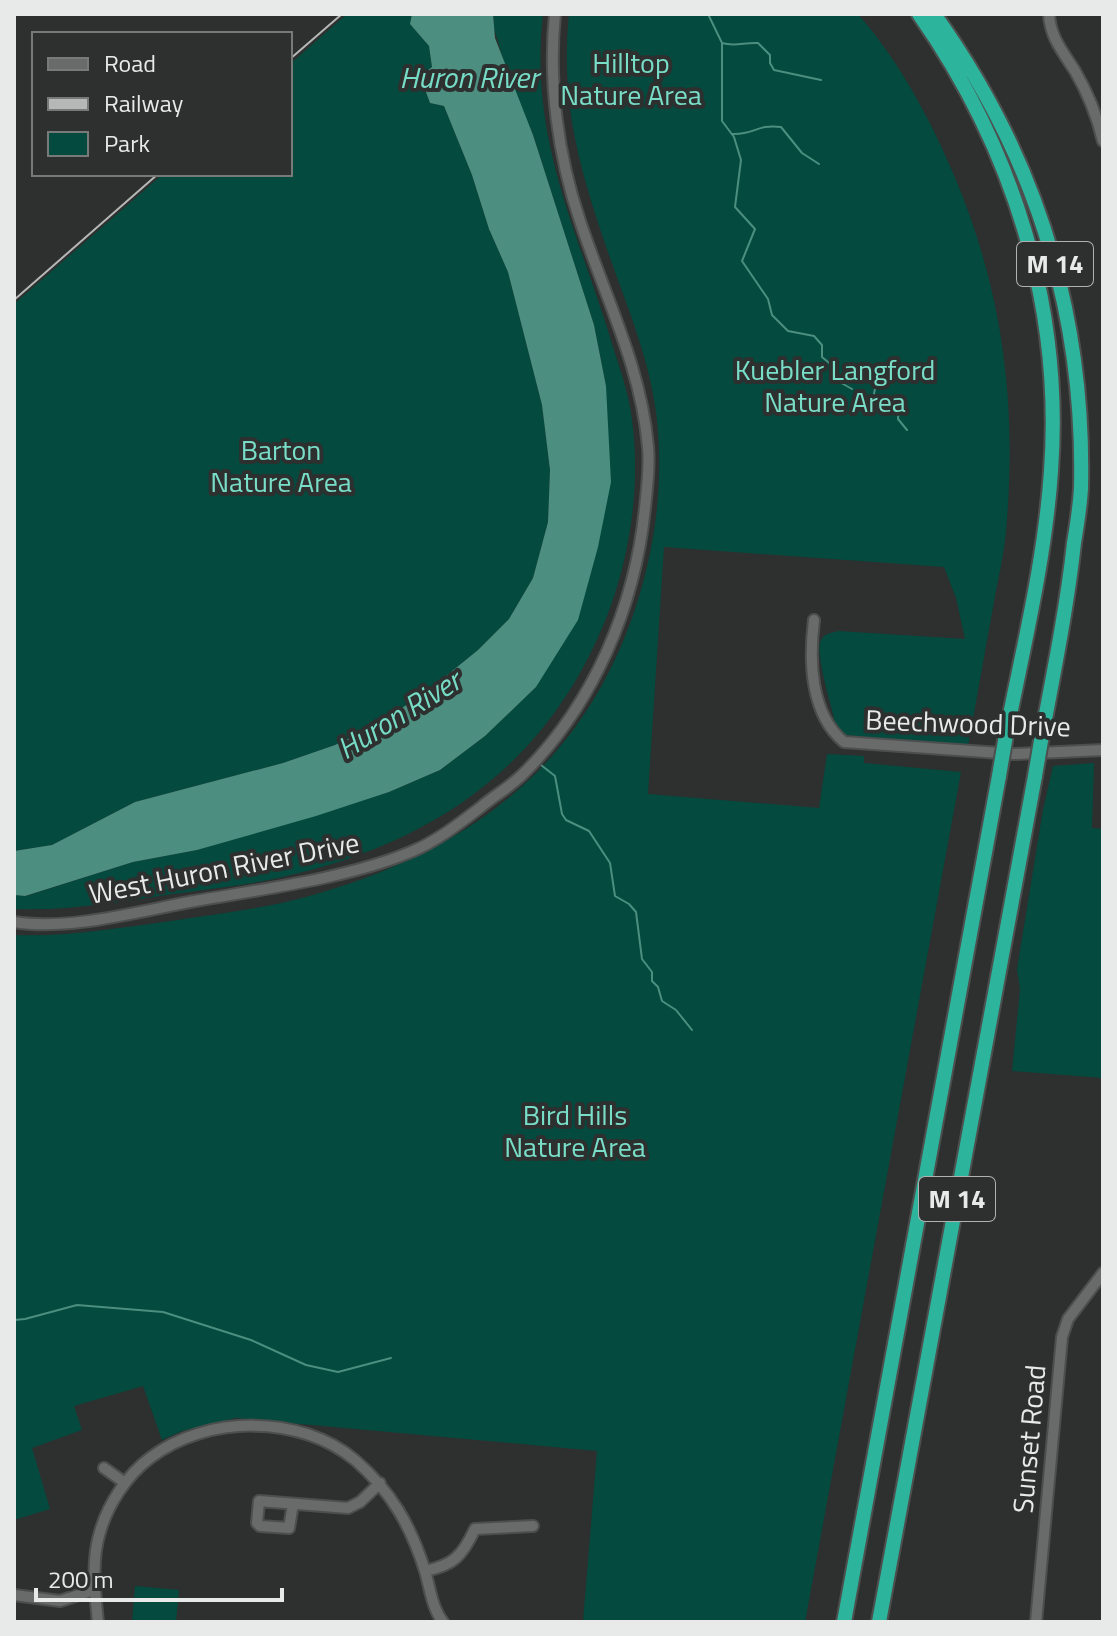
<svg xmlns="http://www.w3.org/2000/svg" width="1117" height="1636" viewBox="0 0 1117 1636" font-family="'Titillium Web',sans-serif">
  <rect width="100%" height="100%" fill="#2d302f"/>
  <!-- green -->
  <path fill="#044a3e" d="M347,14H412L410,24L429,46L432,67L420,77L430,103L444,106L472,175L489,229L508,272L542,405L550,470L548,522L533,578L509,619L478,650L425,693L374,726L335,745L283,763L135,802L52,845L14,851V304L163,174H290V64Z
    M493,14H543C529,136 575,224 610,337C618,364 629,392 632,420C641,484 630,557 607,616C548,766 432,845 278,878C244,886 208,889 173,894C120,902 68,911 14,909V895L26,896L133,862L197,850L389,792L440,770L485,736L536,687L606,386L594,325L533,135L508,76L494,28Z
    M569,14H858C900,62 932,122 956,180C1004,296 1017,407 1006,531C1004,555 998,579 994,602C985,650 977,698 968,746L845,735L836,727C833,710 814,653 821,640C825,633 831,633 838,631L965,639L956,598L944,567L664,547L648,794L819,808L827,754L864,756V763L961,772L805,1622H583L597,1451L236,1418L182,1431L162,1440L143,1386L74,1406L82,1430L32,1448L50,1509L14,1520V935C67,937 118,928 171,921C216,914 262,909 306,897C459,855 575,775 631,621C655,554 665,483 656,412C649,358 627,306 609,255C580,171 560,104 569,14Z
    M1094,763L1092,828L1103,829V1078L1012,1071L1020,990L1017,969L1043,810L1053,766Z
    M135,1586L179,1590L176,1622H132Z"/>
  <!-- water -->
  <path fill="#4c8e7f" d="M412,14H493L495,38L533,135L594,325L606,386L611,482L598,547L578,620L536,687L485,736L440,770L389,792L316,816L197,850L133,862L25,896L14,895V851L52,845L135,802L283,763L335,745L374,726L425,693L478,650L509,619L533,578L548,522L550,470L542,405L508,272L489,229L472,175L444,106L430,103L420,76L432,67L429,46L410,24Z"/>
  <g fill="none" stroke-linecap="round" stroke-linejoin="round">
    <!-- stream -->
    <path stroke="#4c8e7f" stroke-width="2" d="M708,14L722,43V121L734,137L741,160L735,207L755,229L742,261L768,299L772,315L788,331L814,336L822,345V357L835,368L836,380L852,389
      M722,43C735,47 745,42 758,43L770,55V63L774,70L821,80
      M732,134C755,135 756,124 781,127L802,153L819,164
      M863,370L869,369C880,379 875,389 872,401L875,406L888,399L899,400L898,419L907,430
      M541,765L555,776L562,814L566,820L589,831L610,863L615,896L629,904L636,912L642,959L652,972V981L658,987L662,1001L676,1010L692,1030
      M14,1320L25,1319L77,1305L163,1312L251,1340L306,1365L338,1372L391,1358"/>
    <!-- minor casing -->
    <g stroke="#4c4f4e" stroke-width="14">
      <path id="minor" d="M1049,14C1050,37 1063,52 1075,71C1088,93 1097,116 1103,141
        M814,620C809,660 810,714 844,742L1014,754L1103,750
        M14,922C70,931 139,911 195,901C263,889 350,878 413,851C437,841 460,823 481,807C494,796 511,786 523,774C594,704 635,606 645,508C647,488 650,467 648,447C641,366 605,297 580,221C558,156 548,82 555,14
        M104,1468L125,1483
        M293,1504L289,1528L260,1526L257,1523L259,1501L348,1508L360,1502L380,1483
        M425,1571C454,1565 462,1556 475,1529L533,1526
        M14,1595L60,1601L94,1590
        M98,1622C95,1592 91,1561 100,1532C108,1504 127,1475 150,1458C206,1415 300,1414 355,1460C391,1491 411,1526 425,1571C430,1588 432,1608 443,1622
        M1036,1622L1062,1337L1068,1319L1103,1273"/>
    </g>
    <!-- highway casing -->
    <g stroke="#4c4f4e" stroke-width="18">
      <path id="highway" d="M919,14C1013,148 1063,307 1051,471C1045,560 1023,648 1006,735
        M934,14C1036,156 1085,314 1081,488C1080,506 1077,525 1074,543C1067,607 1054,671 1042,735
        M844,1622L999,776
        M879,1622L1035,776"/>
    </g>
    <!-- minor -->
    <use href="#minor" stroke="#686b6a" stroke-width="10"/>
    <!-- highway -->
    <use href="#highway" stroke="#2cb59c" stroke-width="14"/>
    <!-- rail -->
    <path stroke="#b6b8b7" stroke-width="2" d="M290,59L342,14
      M14,300L158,174"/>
    <!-- highway-bridge casing -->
    <g stroke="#4c4f4e" stroke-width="18" stroke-linecap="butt">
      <path id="highway-bridge" d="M999,776L1006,735
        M1035,776L1042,735"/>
    </g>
    <!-- highway-bridge -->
    <use href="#highway-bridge" stroke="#2cb59c" stroke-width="14"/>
  </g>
  <g text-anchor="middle" stroke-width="8" stroke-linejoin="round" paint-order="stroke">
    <!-- shield labels -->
    <g fill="#2d302f" stroke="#b0b2b1" stroke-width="2">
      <rect x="1017" y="242" width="76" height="44" rx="6"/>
      <rect x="919" y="1177" width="76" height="44" rx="6"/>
    </g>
    <g font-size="26" font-weight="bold" fill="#e8eae9">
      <text x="1055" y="273">M 14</text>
      <text x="957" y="1208">M 14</text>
    </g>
    <!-- park labels -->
    <g font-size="28" fill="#78dec7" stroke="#2d302f">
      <text x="631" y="73">Hilltop<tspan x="631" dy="32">Nature Area</tspan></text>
      <text x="835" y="380">Kuebler Langford<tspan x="835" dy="32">Nature Area</tspan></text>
      <text x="281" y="460">Barton<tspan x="281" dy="32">Nature Area</tspan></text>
      <text x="575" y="1125">Bird Hills<tspan x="575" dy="32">Nature Area</tspan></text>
    </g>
    <!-- street labels -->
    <g font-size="28" fill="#e8eae9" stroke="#2d302f">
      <text transform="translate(968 723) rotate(2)" y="10">Beechwood Drive</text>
      <text transform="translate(224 868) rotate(-11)" y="10">West Huron River Drive</text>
      <text transform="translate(1029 1439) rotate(-85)" y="10">Sunset Road</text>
    </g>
    <!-- water labels -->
    <g font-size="30" font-style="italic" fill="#76dcc5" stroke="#2d302f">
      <text x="469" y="88">Huron River</text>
      <text transform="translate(399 715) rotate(-32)" y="10">Huron River</text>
    </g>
  </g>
  <!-- border -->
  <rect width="1117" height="1636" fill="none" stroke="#e8eae9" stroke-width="32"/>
  <!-- legend -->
  <rect x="32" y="32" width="260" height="144" fill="#2d302f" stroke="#787a79" stroke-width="2"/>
  <rect x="48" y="58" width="40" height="12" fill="#686b6a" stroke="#787a79" stroke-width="2"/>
  <text x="104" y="72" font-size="24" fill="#e8eae9">Road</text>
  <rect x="48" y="98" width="40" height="12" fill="#b6b8b7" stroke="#787a79" stroke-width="2"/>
  <text x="104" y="112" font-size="24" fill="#e8eae9">Railway</text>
  <rect x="48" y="132" width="40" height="24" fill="#044a3e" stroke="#787a79" stroke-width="2"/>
  <text x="104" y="152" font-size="24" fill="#e8eae9">Park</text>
  <!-- scale -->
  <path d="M36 1588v12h246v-12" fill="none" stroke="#e8eae9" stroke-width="4"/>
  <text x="48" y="1588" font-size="24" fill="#e8eae9" stroke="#2d302f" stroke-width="6" paint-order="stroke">200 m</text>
</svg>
